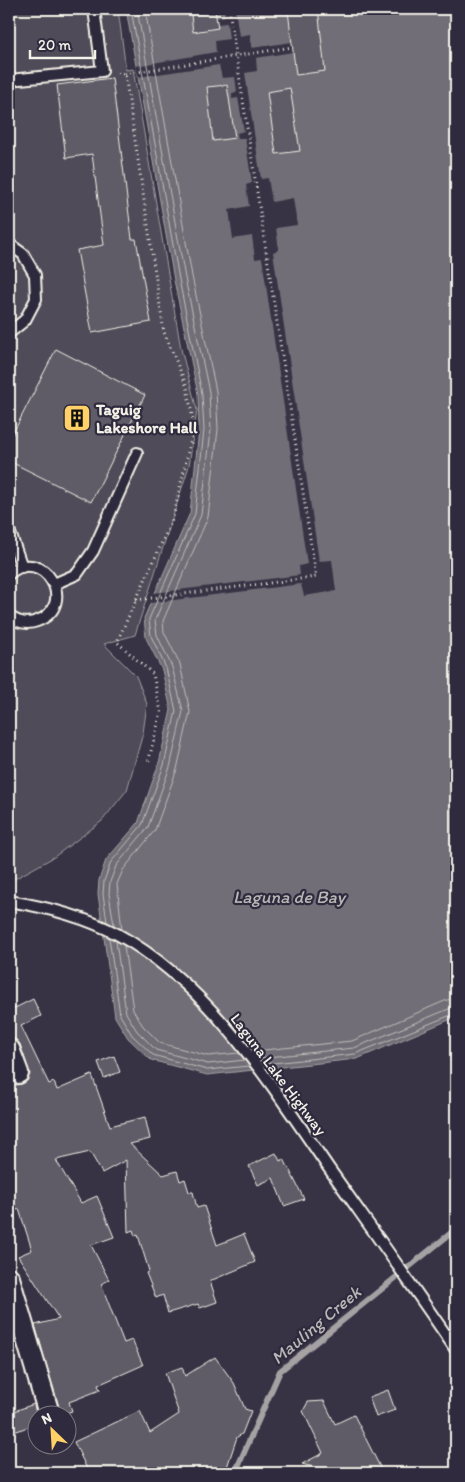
<svg xmlns="http://www.w3.org/2000/svg" width="465" height="1482" viewBox="0 0 465 1482" font-family="Itim,sans-serif">
  <rect width="100%" height="100%" fill="#373244"/>
  <filter id="ink" filterUnits="userSpaceOnUse"><feTurbulence type="fractalNoise" baseFrequency=".02" numOctaves="2"/><feDisplacementMap in="SourceGraphic" scale="10" xChannelSelector="R" yChannelSelector="G"/><feConvolveMatrix kernelMatrix="1 2 1 2 8 2 1 2 1" color-interpolation-filters="sRGB"/></filter>
  <g filter="url(#ink)">
    <!-- green -->
    <path fill="#504b59" stroke="#a29ea0" d="M9,9H118L126,70L133,69L181,349L197,410L189,466L135,635L104,644L136,676L147,704L143,733L127,790L102,821L54,857L9,882Z"/>
    <!-- water -->
    <path fill="#726e77" stroke="#a6a2a4" d="M126,9H456V1017L357,1059L207,1075L151,1060L128,1038L115,1017L98,894L99,880L106,860L138,823L159,763L171,710L162,670L146,638L144,618L190,513L199,430L198,394L174,280Z"/>
    <!-- pier -->
    <path fill="#373244" d="M224,9H235L239,36L250,34L252,48L292,42L293,52L256,58L257,71L245,73L261,179L268,178L272,202L293,198L297,225L276,228L279,250L273,252L319,561L332,560L336,591L304,596L301,584L150,603L154,593L300,575L299,566L307,564L262,258L255,259L252,236L233,239L229,210L249,206L246,185L252,183L245,138H238L237,133L244,131L238,98L232,99V93L237,92L235,77L222,78L219,65L138,77L136,66L216,52L215,41L229,39L227,23L218,24L217,18L225,16Z"/>
    <g fill="none" stroke-linecap="round" stroke-linejoin="round">
      <!-- shore -->
      <path stroke="#c0bdbb" stroke-width="1" d="M107,922L103,894L104,881L111,862L142,825L164,765L176,711L166,668L151,636L149,619L195,514L204,430L202,394L179,279L131,9
        M114,925L109,894L110,882L116,866L148,827L170,767L183,711L172,667L157,635L155,620L201,515L211,430L209,392L185,278L137,9
        M122,930L117,884L123,870L155,830L177,769L190,712L180,664L164,632L163,621L208,517L218,429L216,391L192,276L145,9
        M109,937L120,1015L132,1035L153,1055L207,1070L249,1066
        M116,941L126,1013L137,1031L156,1050L208,1064L245,1060
        M124,946L133,1010L143,1026L160,1043L208,1056L239,1053
        M254,1051L352,1041L447,1000L456,999
        M259,1058L354,1048L456,1006
        M264,1064L355,1054L456,1013"/>
      <!-- stream -->
      <path stroke="#a6a2a4" stroke-width="6" d="M235,1473L280,1371L456,1229"/>
    </g>
    <!-- building -->
    <path fill="#5f5c67" stroke="#f4f1e8" d="M318,9L325,71L296,75L288,11Z
      M215,11L218,28L193,32L191,15Z
      M112,78L132,239H136L151,322L92,333L77,250L104,245L92,154L66,158L57,85Z
      M227,85L235,138L213,141L207,87Z
      M290,88L300,151L276,154L267,92Z
      M56,349L145,395L91,502L9,461V441Z
      M9,999L13,1009L33,999L41,1016L21,1026L49,1084L54,1082L57,1090L92,1075L110,1126L145,1117L150,1139L130,1144L163,1175L177,1171L180,1181L185,1179L189,1192H193L197,1208L204,1206L217,1245L244,1234L255,1262L210,1281L217,1302L200,1308L198,1304L168,1313L163,1295L156,1298L146,1273L149,1271L138,1235L135,1236L133,1230L128,1232L126,1160L102,1173L90,1152L56,1160L81,1203L97,1196L114,1237L91,1245L109,1280L101,1284L124,1343L132,1340L143,1365L98,1385L100,1390L69,1402L72,1411L63,1414H61L35,1325L59,1319L18,1256L32,1250L19,1209L9,1214V1080L16,1085L22,1084L27,1081L30,1074L20,1044L16,1040L9,1037Z
      M114,1056L120,1072L104,1078L98,1062Z
      M276,1153L280,1161L284,1159L304,1199L284,1206L273,1178L258,1185L249,1166Z
      M215,1357L234,1383L245,1409L251,1411L242,1434L237,1437L225,1473H89L74,1442L140,1411L150,1433L179,1414L165,1373L182,1367L185,1376Z
      M388,1390L395,1410L376,1417L369,1397Z
      M324,1401L335,1424L354,1415L383,1473H334L302,1464L323,1453L303,1411L308,1402Z
      M34,1404L38,1423L9,1434V1413Z"/>
    <g fill="none" stroke-linecap="round" stroke-linejoin="round">
      <!-- lane casing -->
      <g stroke="#f4f1e8" stroke-width="14">
        <path id="lane" d="M9,80L102,71L94,9
          M9,244L23,254L35,275L36,299L25,320L9,333
          M9,530L22,567
          M9,574C42,544 80,605 37,621C27,625 17,622 9,616
          M54,584L77,574L93,551L137,453
          M9,901C46,907 83,916 117,934C208,983 271,1084 328,1167C371,1228 415,1289 456,1350"/>
      </g>
      <!-- street casing -->
      <g stroke="#f4f1e8" stroke-width="24">
        <path id="street" d="M9,1049L18,1073
          M9,1278L49,1414"/>
      </g>
      <!-- path -->
      <path stroke="#f4f1e8" stroke-width="3" stroke-dasharray="1 4" stroke-linecap="butt" d="M117,73L125,74L164,332L187,387L194,426L173,518L117,642L153,674L161,712L148,763
        M125,74L292,47
        M136,600L316,577L229,9"/>
      <!-- lane -->
      <use href="#lane" stroke="#2f2a3d" stroke-width="10"/>
      <!-- street -->
      <use href="#street" stroke="#2f2a3d" stroke-width="20"/>
    </g>
  </g>
  <!-- icons -->
  <defs>
    <g id="building-square" transform="scale(1.4375)"><rect x="-9" y="-9" width="18" height="18" rx="4" fill="#ffd166" stroke="#2f2a3d"/><path d="M-4-6H4V6H1V3H-1V6H-4ZM-2.5-4.3h1.7v1.8h-1.7ZM.8-4.3h1.7v1.8H.8ZM-2.5-1h1.7V.8h-1.7ZM.8-1h1.7V.8H.8Z" fill="#111"/></g>
  </defs>
  <g fill-rule="evenodd">
    <use href="#building-square" x="77" y="418"/>
  </g>
  <g text-anchor="middle" stroke-width="4.5" stroke-linejoin="round" paint-order="stroke">
    <!-- poi labels -->
    <g font-size="16" font-weight="bold" fill="#f4f1e8" stroke="#2f2a3d" text-anchor="start">
      <text x="96" y="415">Taguig<tspan x="96" dy="18">Lakeshore Hall</tspan></text>
    </g>
    <!-- street labels -->
    <g font-size="16" fill="#f4f1e8" stroke="#2f2a3d">
      <text transform="translate(279 1074) rotate(53)" y="6">Laguna Lake Highway</text>
    </g>
    <!-- water labels -->
    <g font-size="18" font-style="italic" fill="#bab6b5" stroke="#2f2a3d">
      <text x="289" y="903">Laguna de Bay</text>
      <text transform="translate(316 1325) rotate(-40)" y="6">Mauling Creek</text>
    </g>
  </g>
  <!-- margin -->
  <rect width="465" height="1482" fill="none" stroke="#2f2a3d" stroke-width="30"/>
  <rect x="15" y="15" width="435" height="1452" fill="none" stroke="#f4f1e8" stroke-width="2" filter="url(#ink)"/>
  <!-- north arrow -->
  <g transform="translate(52 1430) rotate(335)"><circle r="24" fill="#2f2a3d" stroke="#7e7a81"/>
  <path d="M0-4L9 19L0 12L-9 19Z" fill="#ffd166"/>
  <text y="-8" font-size="14" font-weight="bold" text-anchor="middle" fill="#f4f1e8">N</text>
  </g>
  <!-- scale -->
  <path d="M30 50v8h65v-8" fill="none" stroke="#f4f1e8" stroke-width="2.5"/>
  <text x="38" y="50" font-size="15" fill="#f4f1e8" stroke="#2f2a3d" stroke-width="4" paint-order="stroke">20 m</text>
</svg>
